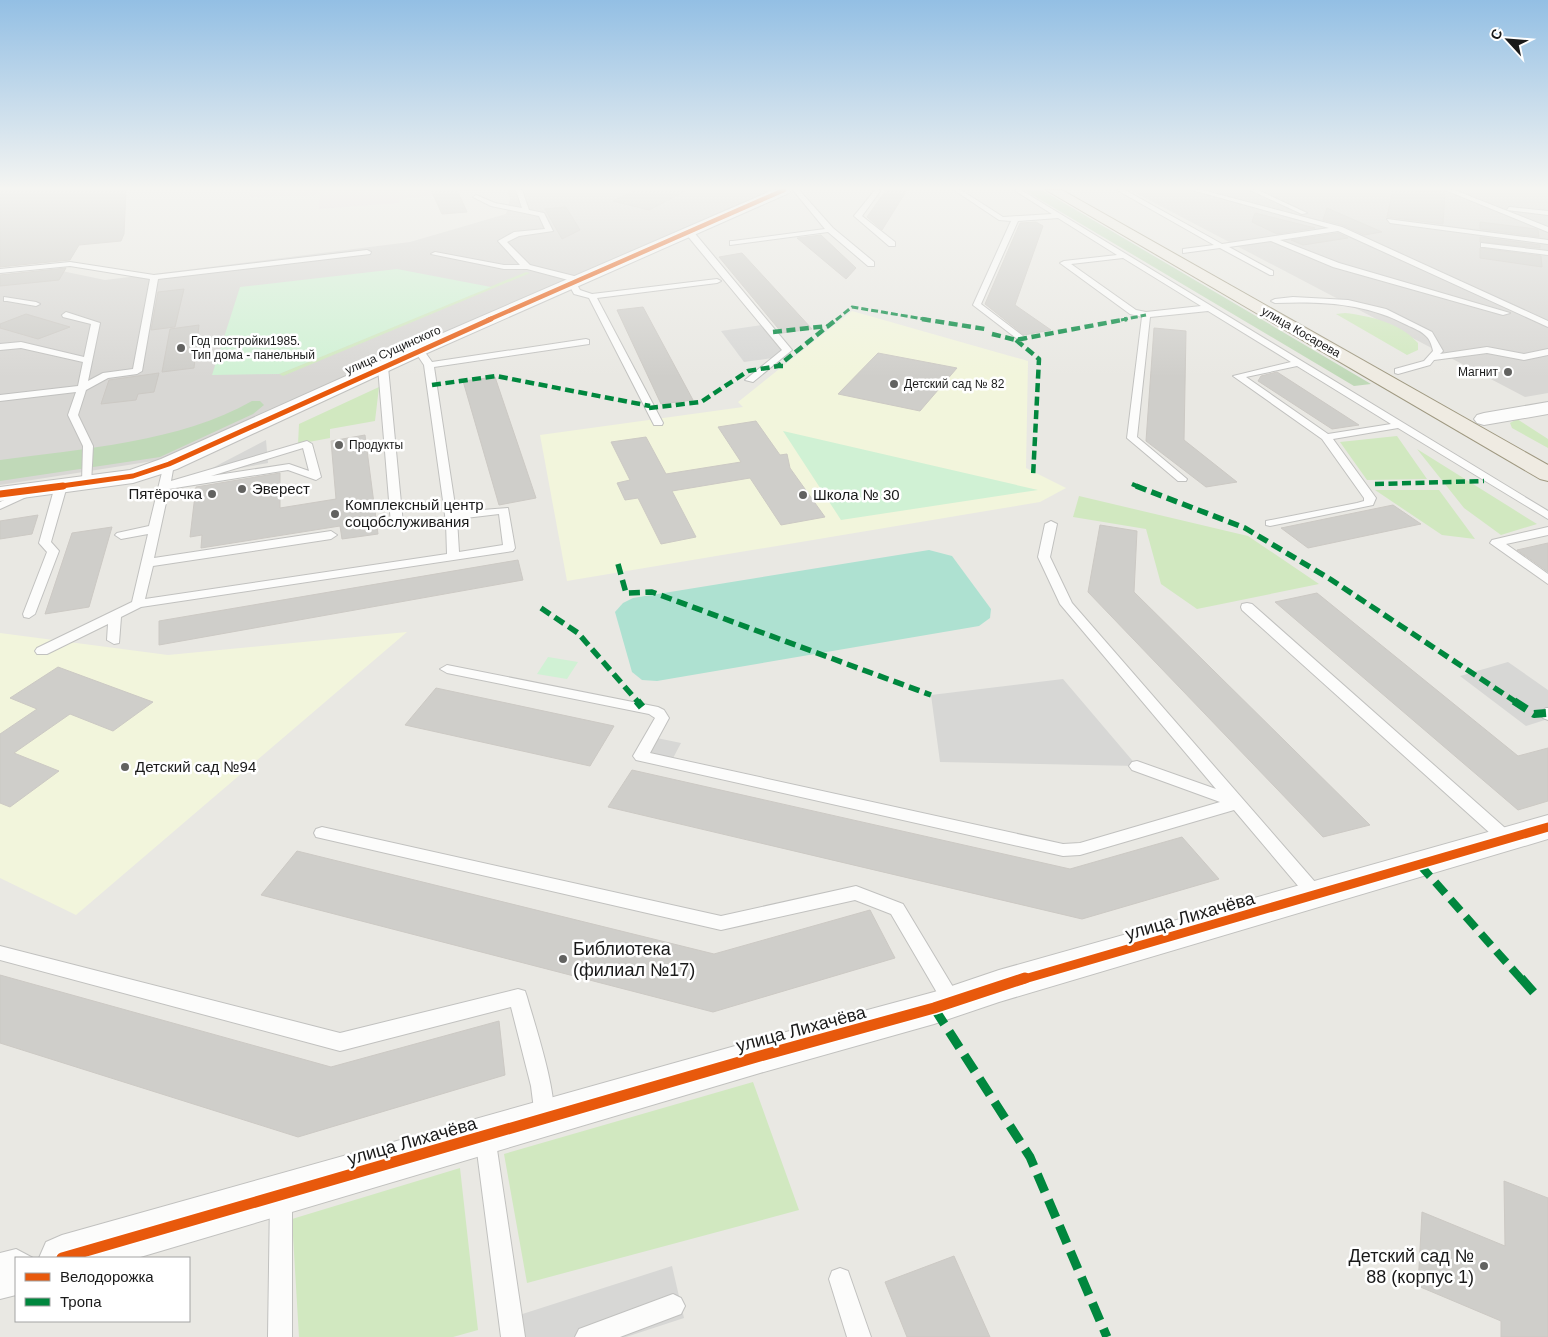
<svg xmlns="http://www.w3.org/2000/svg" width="1548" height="1337" viewBox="0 0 1548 1337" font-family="Arial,sans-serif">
  <rect width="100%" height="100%" fill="#e9e8e3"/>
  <!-- residential -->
  <path fill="#d8d7d4" d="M507,190H773L160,460L0,485V275L57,270L105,280L410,242L506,214L510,199Z
    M1130,190H1548V393L1525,397Z"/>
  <!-- industrial -->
  <path fill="#e7dbe1" d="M251,190H481L400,199L399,203L319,209L320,195L250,197Z"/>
  <!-- education -->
  <path fill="#f2f5dc" d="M852,311L1028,361L1026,468L1066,488L1040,502L567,581L540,435L743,407L738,402Z
    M407,632L76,915L0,878V633L168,655Z"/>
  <!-- grass -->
  <path fill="#d1e8c0" d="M526,272L530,273L283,376L279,374Z
    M1345,313C1371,316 1400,323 1418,343V350L1407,355L1336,314Z
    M379,387L375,421L330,429V438L298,444L299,424Z
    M1517,419L1548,439V448L1512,428L1510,423Z
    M1397,436L1427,479L1367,480L1340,442Z
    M1417,449L1537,524L1501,535L1464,508Z
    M1375,490H1439L1475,539L1442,535Z
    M1079,496L1248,536L1319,584L1197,609L1161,584L1146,529L1073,517Z
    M753,1082L799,1210L527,1283L504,1154Z
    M460,1168L478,1330L453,1337H299L292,1219Z"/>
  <!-- forest -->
  <path fill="#c0d9b8" d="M1024,190H1042L1371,384L1354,386Z
    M252,401H260L264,405L253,414L160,457L0,481V460C80,449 181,442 252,401Z"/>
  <!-- park -->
  <path fill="#d0f1d4" d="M397,269L491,287L279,374L212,375L240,287Z
    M783,431L1038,490L841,520Z
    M548,657L578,662L567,679L537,674Z"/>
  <!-- pitch -->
  <path fill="#aee1d1" d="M929,550L952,556L991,609L990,618L979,626L657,681L642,680L632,672L615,612L623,603L633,598Z"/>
  <!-- parking -->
  <path fill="#d7d7d5" d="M762,325L787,356L744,362L721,331Z
    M266,440L268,463L197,476Z
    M1508,662L1548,690V719L1526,726L1460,676Z
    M1063,679L1137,766L940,762L931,695Z
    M652,737L681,743L671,762L641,756Z
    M672,1266L684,1318L626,1337H513L510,1318Z"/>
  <!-- building -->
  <path fill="#cfceca" stroke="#ccc9c4" d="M0,190H126L124,234L121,241L79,245L70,260L0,267Z
    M431,190H457L467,212L442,214Z
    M636,190H688L649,210L613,201Z
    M886,190H907L882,230L867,217Z
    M1393,190L1445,192L1443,224L1387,217Z
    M566,207L580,230L562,239L545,209Z
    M1327,208L1382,232L1364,235L1342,225L1323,220Z
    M1255,213L1315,228L1277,234L1252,222Z
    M1036,222L1043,226L1015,305L1051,330L1024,335L985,304L1020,223Z
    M1480,222L1536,229L1538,230L1539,237L1480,229Z
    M1338,233L1348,238L1303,245L1291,240Z
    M821,235L856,268L846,279L797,238Z
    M1480,237L1540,245V248L1480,242Z
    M1480,248L1541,256L1542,267L1480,258Z
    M742,253L812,329L782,333L719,257Z
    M66,268L59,280L0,286V275Z
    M184,289L175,327L151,330L158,292Z
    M643,307L693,400L661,404L617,310Z
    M26,314L70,327L38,339L0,328V324Z
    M199,325L194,368L162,372L170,329Z
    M1154,328L1186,331L1184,440L1237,482L1206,487L1146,441Z
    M878,353L957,368L920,411L838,394Z
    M1277,372L1359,425L1332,429L1258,381L1261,376Z
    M159,373L154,392L138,394L136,400L101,404L109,380Z
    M495,377L536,498L499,505L463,381Z
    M756,421L780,455L787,454L790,468L825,517L781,525L750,478L672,491L696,537L661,544L638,498L625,500L617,483L630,480L611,442L646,437L666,474L741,462L718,427Z
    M365,435L378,534L342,539L340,526L201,548L202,535L190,537L196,487L280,473V508L336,499L331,441Z
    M1393,505L1421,524L1308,548L1281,528Z
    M38,515L32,534L0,539V521Z
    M1100,525L1137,531L1134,592L1370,825L1323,837L1088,592Z
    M112,527L89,607L45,614L72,533Z
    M1548,543V572L1517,550Z
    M518,560L523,580L159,645V621Z
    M1317,593L1518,756L1548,748V801L1518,810L1275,602Z
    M58,667L153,702L113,731L70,714L14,753L59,771L10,807L0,803V734L37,709L10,698Z
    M436,688L614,726L590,766L405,725Z
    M632,770L1070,869L1182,837L1219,879L1082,919L608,807Z
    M297,851L714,954L870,910L895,958L713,1012L261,895Z
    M0,975L331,1067L499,1021L505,1075L298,1137L0,1043Z
    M1504,1181L1548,1198V1337H1501V1321L1418,1286L1422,1212L1505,1246Z
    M954,1256L990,1337H907L885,1282Z"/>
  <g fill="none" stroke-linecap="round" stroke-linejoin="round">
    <!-- service casing -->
    <g stroke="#c1c1bf" stroke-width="2">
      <path id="service" d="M516,190H522L529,210L544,213L553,231L519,236L507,242L530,265L582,278V282L575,281L580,290L592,294L717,279L721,281L717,283L597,298L663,423L662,425H654L653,423L589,298L574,294L568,283L572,281L527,269H504L431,254L435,252L504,265H520L498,241L514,232L545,229L539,216L491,206L473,197L476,195L495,203L522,208Z
        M763,190L783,192L780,194Z
        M793,190H799L833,228L874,262V266H868L828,232L730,245V241H733L825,229Z
        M875,190H881L862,216L895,242V246H889L854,216Z
        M954,190H961L1003,217L1052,214L1014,190H1021L1548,511V519L1398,428L1333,439L1376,498L1373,505L1270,526L1266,525V521L1357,503L1364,501V498L1322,439L1233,376L1291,362L1208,311L1150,317L1137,437L1187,479L1186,481H1178L1127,438L1142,317L1130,314L1060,263L1064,261L1117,255L1058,218L1018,221L981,304L1027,339L1020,341L973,305L1011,221L999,220ZM1123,258L1201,306L1146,312L1136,310L1071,264ZM1297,366L1391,424L1328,434L1246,377Z
        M1117,190H1125L1222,244L1329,228L1192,190H1202L1342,227L1548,321V327L1338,231L1280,240L1339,263L1510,313L1503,315L1333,267L1271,241L1229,247L1273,271V275H1270L1220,248L1183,253V249L1214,245Z
        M1250,190H1258L1307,213L1302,214Z
        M1445,190H1454L1548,227V232Z
        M1509,207L1548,211V215L1507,210Z
        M1387,219L1548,240V244L1390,223Z
        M686,230H692L792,350L753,382L745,380L782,350L686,234Z
        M1481,243L1548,251V255L1484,247H1481Z
        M367,250L371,252L370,254L158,279L142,371L137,374L108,378L86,390L78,415L93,446L91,484L87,485L82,482L83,446L68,415L76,392L0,401V395L78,386L83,362L21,348L0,350V344L21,342L84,357L91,324L63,317L62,315L66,312L100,323L88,381L103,373L133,369L150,279L70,266L0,273V269L70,262L154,275Z
        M4,297L36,302L40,304L36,306L7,301H4Z
        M1293,297L1348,300L1386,309L1432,332L1443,351L1440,354L1487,347L1524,354L1548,349V355L1524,360L1487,353L1434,360L1430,365L1398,374L1395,373V369L1424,361L1433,351C1432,346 1430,340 1427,337C1422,331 1413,328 1407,325C1366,303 1321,301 1275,303L1271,301L1275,299Z
        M586,339L589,340V344L434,367L456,512L508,508L515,548L513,551L141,607L121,617L119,643L114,644L107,640L108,624L47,654H37L35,651L37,648L132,602L148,534L121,539L115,535L117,533L149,526L164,464L169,461L174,464L171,481L307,441L312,444L321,477L316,480L288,470L169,489L154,558L331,531L337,535L331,539L153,566L145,599L447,554L446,522L424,365L414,350L422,348L432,362ZM303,448L309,471L289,464L211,476ZM499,514L503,545L459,552L457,519Z
        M383,364L388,367L403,524L397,527L391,524L378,367Z
        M61,483L67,486L51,542L59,551L35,614L29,618L24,617L23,614L47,552L39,543L55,486Z
        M31,488L35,489V493L0,509V502Z
        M1051,521L1057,524L1050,557L1072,603L1322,890L1325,895L1322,900L1316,902L1310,900L1234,810L1080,855L1063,856L636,760L633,756L655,718L649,714L447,673L440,669L447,665L658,707L664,710L669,718L650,753L1063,844L1080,843L1220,802L1132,770L1129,766L1132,762L1137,761L1216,789L1060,604L1038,557L1045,524Z
        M1548,527V535L1506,544L1548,574V584L1490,543L1492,540Z
        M1247,603L1252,604L1513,835L1515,839L1513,843L1507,845L1501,843L1242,610L1241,607L1242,604Z
        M1546,708H1548V720L1543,718L1539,713Z
        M322,827L721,916L856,886L903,904L962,1002L960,1008L953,1010L946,1008L891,914L855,900L721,930L316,837L314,833L316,829Z
        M0,946L340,1033L518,989L525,991L527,997C534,1022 561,1103 552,1124L545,1127L538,1124L535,1117L531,1086L511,1007L340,1051L0,960Z
        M485,1126L492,1129L495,1136L525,1337H501L475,1136L478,1129Z
        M281,1187L289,1190L292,1198V1337H268L270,1198L273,1190Z
        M840,1268L848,1271L871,1337H847L829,1279L832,1271Z
        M673,1294L681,1298L685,1306L681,1314L620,1337H575L579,1329Z"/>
    </g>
    <!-- minor casing -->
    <g stroke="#c1c1bf" stroke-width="2">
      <path id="minor" d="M1548,402V414L1484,425L1477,423L1474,419L1477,415L1484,413Z
        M1548,815V839L999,1002L934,1024L760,1073L137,1258H39L46,1242L62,1235L760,1039L934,992L999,970Z
        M16,1249L33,1258H16V1295L0,1299V1253Z"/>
    </g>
    <!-- tertiary casing -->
    <g stroke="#c1c1bf" stroke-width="2">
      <path id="tertiary" d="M773,190H791L789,193L425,354L177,469L133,483L0,501V487L130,470L161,459L413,346Z"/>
    </g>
    <!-- primary casing -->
    <g stroke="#9f9880" stroke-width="2">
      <path id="primary" d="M1046,190H1062L1548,465V481L1540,479Z"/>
    </g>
    <!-- service -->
    <use href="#service" fill="#fcfcfb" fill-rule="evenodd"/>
    <!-- minor -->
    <use href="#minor" fill="#fcfcfb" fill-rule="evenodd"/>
    <!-- tertiary -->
    <use href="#tertiary" fill="#fcfcfb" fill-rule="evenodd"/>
    <!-- primary -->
    <use href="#primary" fill="#efebe2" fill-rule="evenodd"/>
    <!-- quiet-far4 -->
    <path stroke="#00873e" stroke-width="3" stroke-dasharray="7 3" stroke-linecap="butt" d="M836,320L852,307L930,320
      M1121,320L1146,315"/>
    <!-- quiet-far3 -->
    <path stroke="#00873e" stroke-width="4.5" stroke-dasharray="9 4.5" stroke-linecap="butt" d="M922,319L985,329
      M773,332L828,326
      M992,334L1016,340L1127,319
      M1016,340L1039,359L1033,477
      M783,366H778L837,319
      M432,385L496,376L650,406
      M649,408L701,402L748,371L778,366
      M1132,484L1139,487
      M1375,484L1484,481"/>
    <!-- quiet-far2 -->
    <path stroke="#00873e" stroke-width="5.5" stroke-dasharray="11 5.5" stroke-linecap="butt" d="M1136,486L1245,528L1330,579L1516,702
      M618,564L626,593L652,592L931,695
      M541,608L578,633L638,702"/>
    <!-- quiet-far1 -->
    <path stroke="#00873e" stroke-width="8" stroke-dasharray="15 8" stroke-linecap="butt" d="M637,701L642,707
      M1514,701L1534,714L1546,713
      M1420,865L1522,980"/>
    <!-- quiet -->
    <path stroke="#00873e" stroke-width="9" stroke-dasharray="19 9" stroke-linecap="butt" d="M1521,978L1536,995
      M934,1008L1030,1157L1107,1337"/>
    <!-- cycleway-far4 casing -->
    <g stroke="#fff" stroke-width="6">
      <path id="cycleway-far4" d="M488,320L784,190"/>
    </g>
    <!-- cycleway-far3 casing -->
    <g stroke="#fff" stroke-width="8">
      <path id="cycleway-far3" d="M54,487L133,476L169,464L491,319"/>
    </g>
    <!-- cycleway-far2 casing -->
    <g stroke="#fff" stroke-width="10">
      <path id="cycleway-far2" d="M0,494L63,486"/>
    </g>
    <!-- cycleway-far1 casing -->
    <g stroke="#fff" stroke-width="12">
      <path id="cycleway-far1" d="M1021,980L1548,827"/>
    </g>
    <!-- cycleway casing -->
    <g stroke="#fff" stroke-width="14">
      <path id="cycleway" d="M62,1258L760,1056L934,1008L1025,978"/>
    </g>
    <!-- cycleway-far4 -->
    <use href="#cycleway-far4" stroke="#e8590c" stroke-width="4.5"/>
    <!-- cycleway-far3 -->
    <use href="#cycleway-far3" stroke="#e8590c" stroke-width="5"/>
    <!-- cycleway-far2 -->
    <use href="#cycleway-far2" stroke="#e8590c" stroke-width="7"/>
    <!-- cycleway-far1 -->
    <use href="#cycleway-far1" stroke="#e8590c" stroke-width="9"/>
    <!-- cycleway -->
    <use href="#cycleway" stroke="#e8590c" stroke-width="11"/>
  </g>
  <!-- sky -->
  <linearGradient id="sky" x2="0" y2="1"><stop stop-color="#93bfe4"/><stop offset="0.5" stop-color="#f5f5f2"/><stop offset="1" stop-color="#f5f5f2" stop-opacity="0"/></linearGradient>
  <rect width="1548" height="377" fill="url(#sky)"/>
  <!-- markers -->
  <g fill="#626260" stroke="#fff" stroke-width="2">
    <circle cx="181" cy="348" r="5"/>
    <circle cx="1508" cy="372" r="5"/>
    <circle cx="894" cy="384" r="5"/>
    <circle cx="339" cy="445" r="5"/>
    <circle cx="242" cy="489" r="5"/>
    <circle cx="212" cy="494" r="5"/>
    <circle cx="803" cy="495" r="5"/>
    <circle cx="335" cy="514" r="5"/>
    <circle cx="125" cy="767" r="5"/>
    <circle cx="563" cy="959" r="5"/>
    <circle cx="1484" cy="1266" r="5"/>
  </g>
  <g text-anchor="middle" stroke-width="5" stroke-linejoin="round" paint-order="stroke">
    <!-- far-street labels -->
    <g font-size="12" fill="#1a1a1a" stroke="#fff">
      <text transform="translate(1301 332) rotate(30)" y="4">улица Косарева</text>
      <text transform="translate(393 350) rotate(-24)" y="4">улица Сущинского</text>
    </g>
    <!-- far-poi labels -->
    <g font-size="12" fill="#1a1a1a" stroke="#fff" text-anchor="start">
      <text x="191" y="345">Год постройки1985.<tspan x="191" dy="14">Тип дома - панельный</tspan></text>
      <text x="1498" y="376" text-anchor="end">Магнит</text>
      <text x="904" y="388">Детский сад № 82</text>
      <text x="349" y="449">Продукты</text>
    </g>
    <!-- poi labels -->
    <g font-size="15" fill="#1a1a1a" stroke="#fff" text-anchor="start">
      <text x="252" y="494">Эверест</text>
      <text x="202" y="499" text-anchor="end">Пятёрочка</text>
      <text x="813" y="500">Школа № 30</text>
      <text x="345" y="510">Комплексный центр<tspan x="345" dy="17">соцобслуживания</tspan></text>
      <text x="135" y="772">Детский сад №94</text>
    </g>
    <!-- near-street labels -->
    <g font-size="18" fill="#1a1a1a" stroke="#fff">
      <text transform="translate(1190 916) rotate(-16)" y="6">улица Лихачёва</text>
      <text transform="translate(801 1029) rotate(-15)" y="6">улица Лихачёва</text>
      <text transform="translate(412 1141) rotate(-16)" y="6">улица Лихачёва</text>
    </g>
    <!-- near-poi labels -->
    <g font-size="18" fill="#1a1a1a" stroke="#fff" text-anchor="start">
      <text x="573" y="955">Библиотека<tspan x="573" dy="21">(филиал №17)</tspan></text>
      <text x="1474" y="1262" text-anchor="end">Детский сад №<tspan x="1474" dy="21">88 (корпус 1)</tspan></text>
    </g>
  </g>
  <!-- legend -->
  <rect x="15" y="1257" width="175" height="65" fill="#ffffff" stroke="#a3a3a3"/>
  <rect x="25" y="1273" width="25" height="8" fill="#e8590c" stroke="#a3a3a3"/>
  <text x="60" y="1282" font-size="15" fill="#1a1a1a">Велодорожка</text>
  <rect x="25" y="1298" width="25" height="8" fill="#00873e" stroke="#a3a3a3"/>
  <text x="60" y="1307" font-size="15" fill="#1a1a1a">Тропа</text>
  <!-- north arrow -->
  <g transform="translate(1508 40) rotate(296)" stroke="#ffffff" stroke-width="4" paint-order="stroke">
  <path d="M0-4L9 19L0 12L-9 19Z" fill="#1a1a1a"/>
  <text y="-8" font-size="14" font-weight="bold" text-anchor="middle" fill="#1a1a1a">С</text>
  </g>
</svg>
